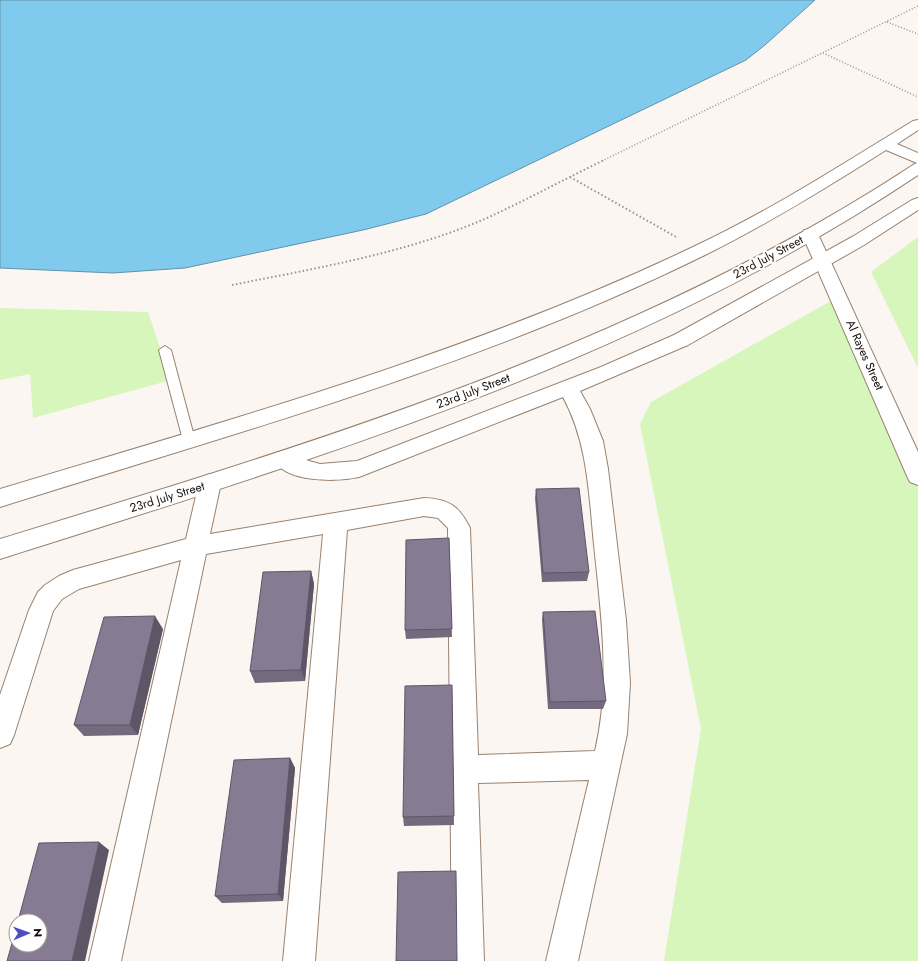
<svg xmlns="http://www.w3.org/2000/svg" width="918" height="961" viewBox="0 0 918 961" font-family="Jost,sans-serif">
  <rect width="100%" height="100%" fill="#fbf6f2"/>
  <!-- green -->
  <path fill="#d6f6bc" d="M918,237V368L871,272Z
    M845,293L918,459V961H664L701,729L640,424L651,402Z
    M0,308L148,312L171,380L33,418L30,374L0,380Z"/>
  <!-- water -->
  <path fill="#80cbed" stroke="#6092a8" d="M0,0H815L765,45L746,60L426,214L363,230L185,268L113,273L0,268Z"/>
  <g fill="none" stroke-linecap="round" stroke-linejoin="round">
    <!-- service casing -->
    <g stroke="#99826f" stroke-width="2">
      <path id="service" d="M165,346L171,350L195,440L193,443H185L183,440L159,350Z"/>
    </g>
    <!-- minor casing -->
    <g stroke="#99826f" stroke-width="2">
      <path id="minor" d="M918,198V210L864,245L688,345L580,391L590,409L603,441L608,469L626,620L630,683L627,734L578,961H546L589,780L478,783L484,961H452L448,528L438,518L424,516L347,530L315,961H283L323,534L206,554L121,961H89L181,560L79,589L62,599L53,611L14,735L10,744L0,748V695L29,610L38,592L45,585L59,576L73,570L186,539L199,483L202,477L210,474L218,477L221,483L210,534L424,498C449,499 459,506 470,528L478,755L595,751C611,684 601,613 594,545C589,495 588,443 563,397L359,477C336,482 286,483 273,459L276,453L284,451L309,461L320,464L357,461L601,367L674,335L852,237L912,200Z"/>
    </g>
    <!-- tertiary casing -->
    <g stroke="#99826f" stroke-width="2">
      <path id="tertiary" d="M810,229L816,230L818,234L918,452V485L910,482L907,476L802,234L804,230Z"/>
    </g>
    <!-- secondary casing -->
    <g stroke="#99826f" stroke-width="2">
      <path id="secondary" d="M918,120V130L897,144L918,153V175C641,361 316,459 0,559V539C314,443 636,347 913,165L917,163L886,150C828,187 769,223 707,254C482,365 239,432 0,507V489C235,418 471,353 693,247C770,211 841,165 913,121Z"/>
    </g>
    <!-- path-far1 -->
    <path stroke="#98918c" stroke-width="1.5" stroke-dasharray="1 2" stroke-linecap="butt" d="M887,22L918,34
      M823,53L918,97
      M602,161L918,6"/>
    <!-- path -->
    <path stroke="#98918c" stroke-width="2" stroke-dasharray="1.5 2.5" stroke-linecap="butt" d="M570,177L678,238
      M232,285C317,268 407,253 487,218C526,200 565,179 604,160"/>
    <!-- service -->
    <use href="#service" fill="#fff" fill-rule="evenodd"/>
    <!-- minor -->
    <use href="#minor" fill="#fff" fill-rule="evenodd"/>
    <!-- tertiary -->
    <use href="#tertiary" fill="#fff" fill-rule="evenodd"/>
    <!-- secondary -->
    <use href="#secondary" fill="#fff" fill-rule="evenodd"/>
  </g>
  <!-- wall -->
  <path fill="#736a7e" d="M536,489L589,572L587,581L542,582L535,498Z
    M449,538L452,637L406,639L405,630Z
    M311,571L314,584L305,681L255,683L250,671Z
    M543,612L606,701L603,709H548L542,620Z
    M163,629L138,735L84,736L74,725Z
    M452,685L454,825L404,826L403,817Z
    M290,758L295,768L283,901L222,903L215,896Z"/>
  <!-- shaded-wall -->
  <path fill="#5e5667" d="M311,571L314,584L305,681L301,670Z
    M155,616L163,629L138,735L130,725Z
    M290,758L295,768L283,901L278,894Z
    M99,842L109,850L85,961H72Z"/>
  <!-- building -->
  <path fill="#867b93" stroke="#5e5667" d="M579,488L589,572L543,573L536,489Z
    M449,538L452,629L405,630L406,540Z
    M311,571L301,670L250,671L263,572Z
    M595,611L606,701L550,702L543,612Z
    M155,616L130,725H74L104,617Z
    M452,685L454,816L403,817L405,686Z
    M290,758L278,894L215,896L234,760Z
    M99,842L72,961H7L16,929V945H40V921H18L39,843Z
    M456,871L457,961H396L398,872Z"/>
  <g text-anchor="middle" stroke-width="4" stroke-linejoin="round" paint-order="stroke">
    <!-- street labels -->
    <g font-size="12" fill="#160d07" stroke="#fff">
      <text transform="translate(768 257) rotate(-28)" y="4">23rd July Street</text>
      <text transform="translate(865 355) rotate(66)" y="4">Al Rayes Street</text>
      <text transform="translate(473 391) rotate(-21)" y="4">23rd July Street</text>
      <text transform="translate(167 497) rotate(-17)" y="4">23rd July Street</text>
    </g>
  </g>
  <!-- north arrow -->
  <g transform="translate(28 933) rotate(88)"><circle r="19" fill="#ffffff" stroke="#a29e9c"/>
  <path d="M0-3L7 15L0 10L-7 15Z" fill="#504cc2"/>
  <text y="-6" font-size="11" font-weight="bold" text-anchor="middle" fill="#160d07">N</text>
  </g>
</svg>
